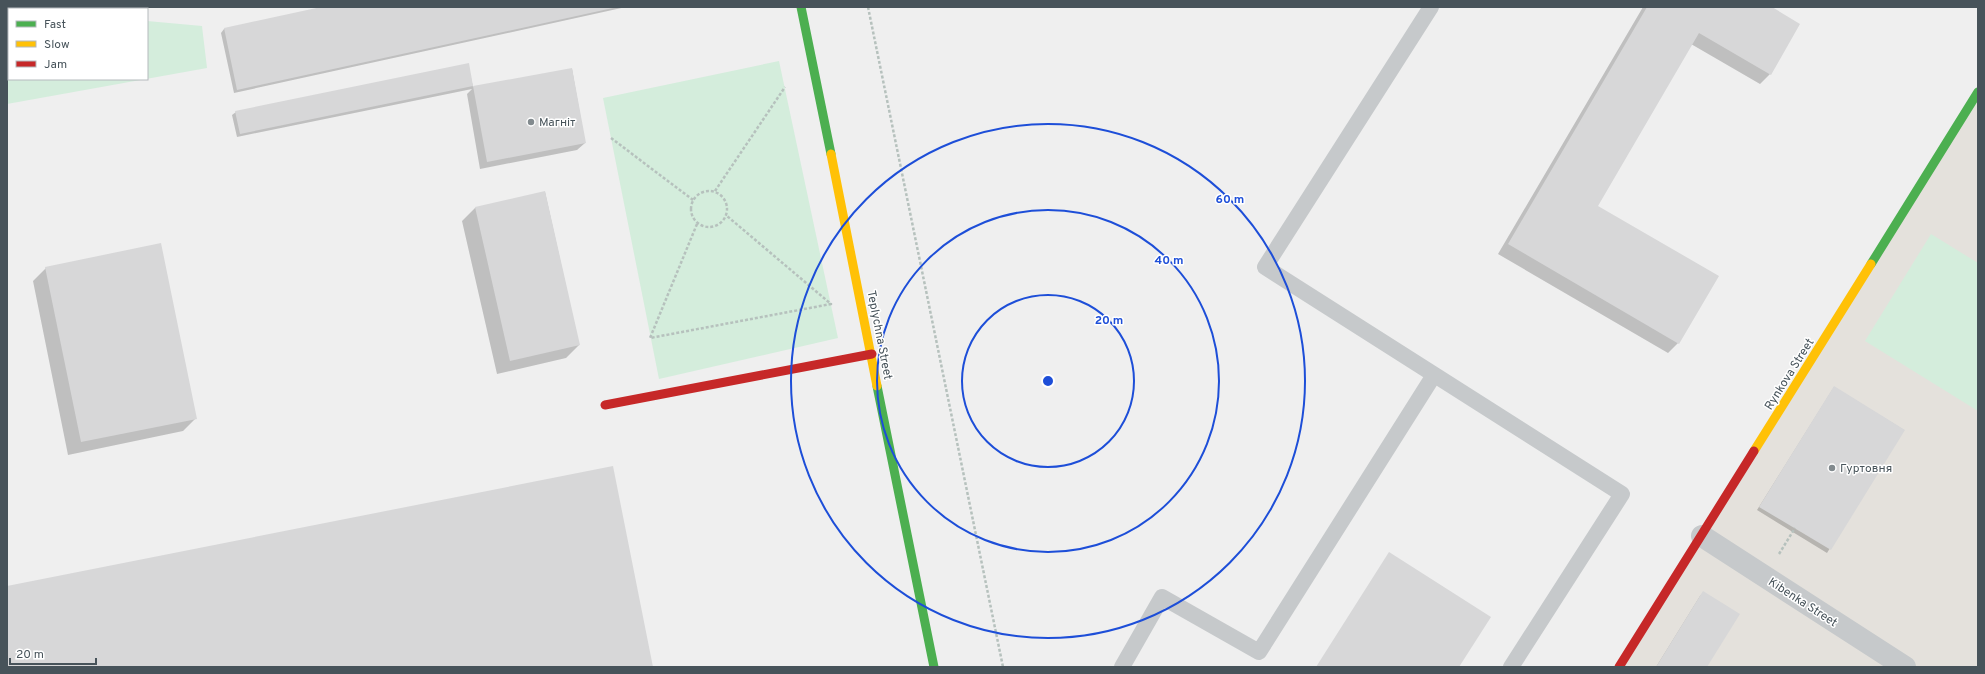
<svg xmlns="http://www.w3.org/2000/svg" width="1985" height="674" viewBox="0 0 1985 674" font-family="Overpass,sans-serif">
  <rect width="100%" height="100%" fill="#efefef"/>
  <!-- commercial -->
  <path fill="#e4e1dc" d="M1978,92V667H1619Z"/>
  <!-- green -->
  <path fill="#d4eddc" d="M7,7H73L80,9H9V79H147V21L202,26L207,68L7,104Z
    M779,61L838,338L659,379L603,98Z
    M1931,234L1978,263V411L1865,341Z"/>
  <!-- shadow -->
  <path fill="#0003" d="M325,7H626L234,93L221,33L224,29Z
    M1643,7H1770V74L1760,84L1691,44L1596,206L1678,343L1668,353L1498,254Z
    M468,64L473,87L572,69L585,143L577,150L480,169L467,94L472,89L237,137L232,115L236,112Z
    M545,192L579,345L566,358L497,374L462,221L475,208Z
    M46,268L196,418L183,431L68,455L33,281Z
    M1834,387L1904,430L1827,553L1757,510Z
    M1703,593L1706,667H1656L1700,596Z"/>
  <!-- building -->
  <path fill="#d7d7d8" d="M321,7H613V8L237,90L224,28Z
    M1647,7H1772L1800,24L1771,75L1699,33L1598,206L1719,276L1679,344L1508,244Z
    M469,63L473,86L240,134L235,111Z
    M572,68L586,143L487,162L473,86Z
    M545,191L580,345L510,361L475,207Z
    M161,243L197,419L81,442L45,267Z
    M1834,386L1905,430L1831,550L1759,507Z
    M613,466L653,667H7V586Z
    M1389,552L1491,617L1459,667H1316Z
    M1703,591L1740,614L1707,667H1656Z"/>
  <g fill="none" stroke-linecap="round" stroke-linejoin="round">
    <!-- path -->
    <path stroke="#b6c1bd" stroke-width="2.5" stroke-dasharray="3 2" stroke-linecap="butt" d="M868,7L1003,667
      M611,138L693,200
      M691 209a18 18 0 1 1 36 0a18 18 0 1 1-36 0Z
      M715,191L785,87
      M697,224L650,338L831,304L727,216
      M1779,554L1795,528"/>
    <!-- lane -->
    <path stroke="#c6c9cb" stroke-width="16" d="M1431,7L1265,267L1622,494L1511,667
      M1122,667L1162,597L1259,652L1434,375"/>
    <!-- street -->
    <path stroke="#c6c9cb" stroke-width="22" d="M1702,536L1905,667"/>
    <!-- fast -->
    <path stroke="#4caf50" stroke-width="9" d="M801,7L831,154
      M1871,264L1978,92
      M877,386L934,667"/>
    <!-- slow -->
    <path stroke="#ffc107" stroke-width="9" d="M831,154L877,386
      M1754,451L1871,264"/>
    <!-- jam -->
    <path stroke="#c62828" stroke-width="9" d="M605,405L872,354
      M1619,667L1754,451"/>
  </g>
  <!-- distance rings -->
  <g fill="none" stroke="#1d4ed8" stroke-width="2">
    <circle cx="1048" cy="381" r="86"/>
    <circle cx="1048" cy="381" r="171"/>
    <circle cx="1048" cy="381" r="257"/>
  </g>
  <!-- markers -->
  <g fill="#828a8e" stroke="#fff" stroke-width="1.5">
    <circle cx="531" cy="122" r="4"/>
    <circle cx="1832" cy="468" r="4"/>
  </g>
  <g text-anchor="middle" stroke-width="3" stroke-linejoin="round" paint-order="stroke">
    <!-- poi labels -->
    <g font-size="12" fill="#47535a" stroke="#fff" text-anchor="start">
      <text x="539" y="126">Магніт</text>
      <text x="1840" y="472">Гуртовня</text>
    </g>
    <!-- street labels -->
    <g font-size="12" fill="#47535a" stroke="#fff">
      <text transform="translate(880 335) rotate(79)" y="4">Teplychna Street</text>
      <text transform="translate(1789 374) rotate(-58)" y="4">Rynkova Street</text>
      <text transform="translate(1803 602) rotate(33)" y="4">Kibenka Street</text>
    </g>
  </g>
  <circle cx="1048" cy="381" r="6" fill="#1d4ed8" stroke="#fff" stroke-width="2"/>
  <g font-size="12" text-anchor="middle" font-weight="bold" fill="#1d4ed8" stroke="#fff" stroke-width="3" stroke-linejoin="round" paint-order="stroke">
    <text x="1230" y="203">60 m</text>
    <text x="1169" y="264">40 m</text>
    <text x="1109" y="324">20 m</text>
  </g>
  <!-- border -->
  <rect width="1985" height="674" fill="none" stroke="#47535a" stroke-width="16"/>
  <!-- legend -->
  <rect x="8" y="8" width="140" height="72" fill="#ffffff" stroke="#b5babd"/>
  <rect x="16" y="21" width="20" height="6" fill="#4caf50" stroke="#b5babd"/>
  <text x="44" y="28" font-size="12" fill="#47535a">Fast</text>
  <rect x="16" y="41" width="20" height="6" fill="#ffc107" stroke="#b5babd"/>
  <text x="44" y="48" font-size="12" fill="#47535a">Slow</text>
  <rect x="16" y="61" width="20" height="6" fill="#c62828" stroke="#b5babd"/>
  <text x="44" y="68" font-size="12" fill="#47535a">Jam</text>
  <!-- scale -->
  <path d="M10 658v6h86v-6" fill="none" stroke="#47535a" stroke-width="2"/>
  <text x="16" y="658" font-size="12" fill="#47535a" stroke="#ffffff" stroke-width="3" paint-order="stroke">20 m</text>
</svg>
